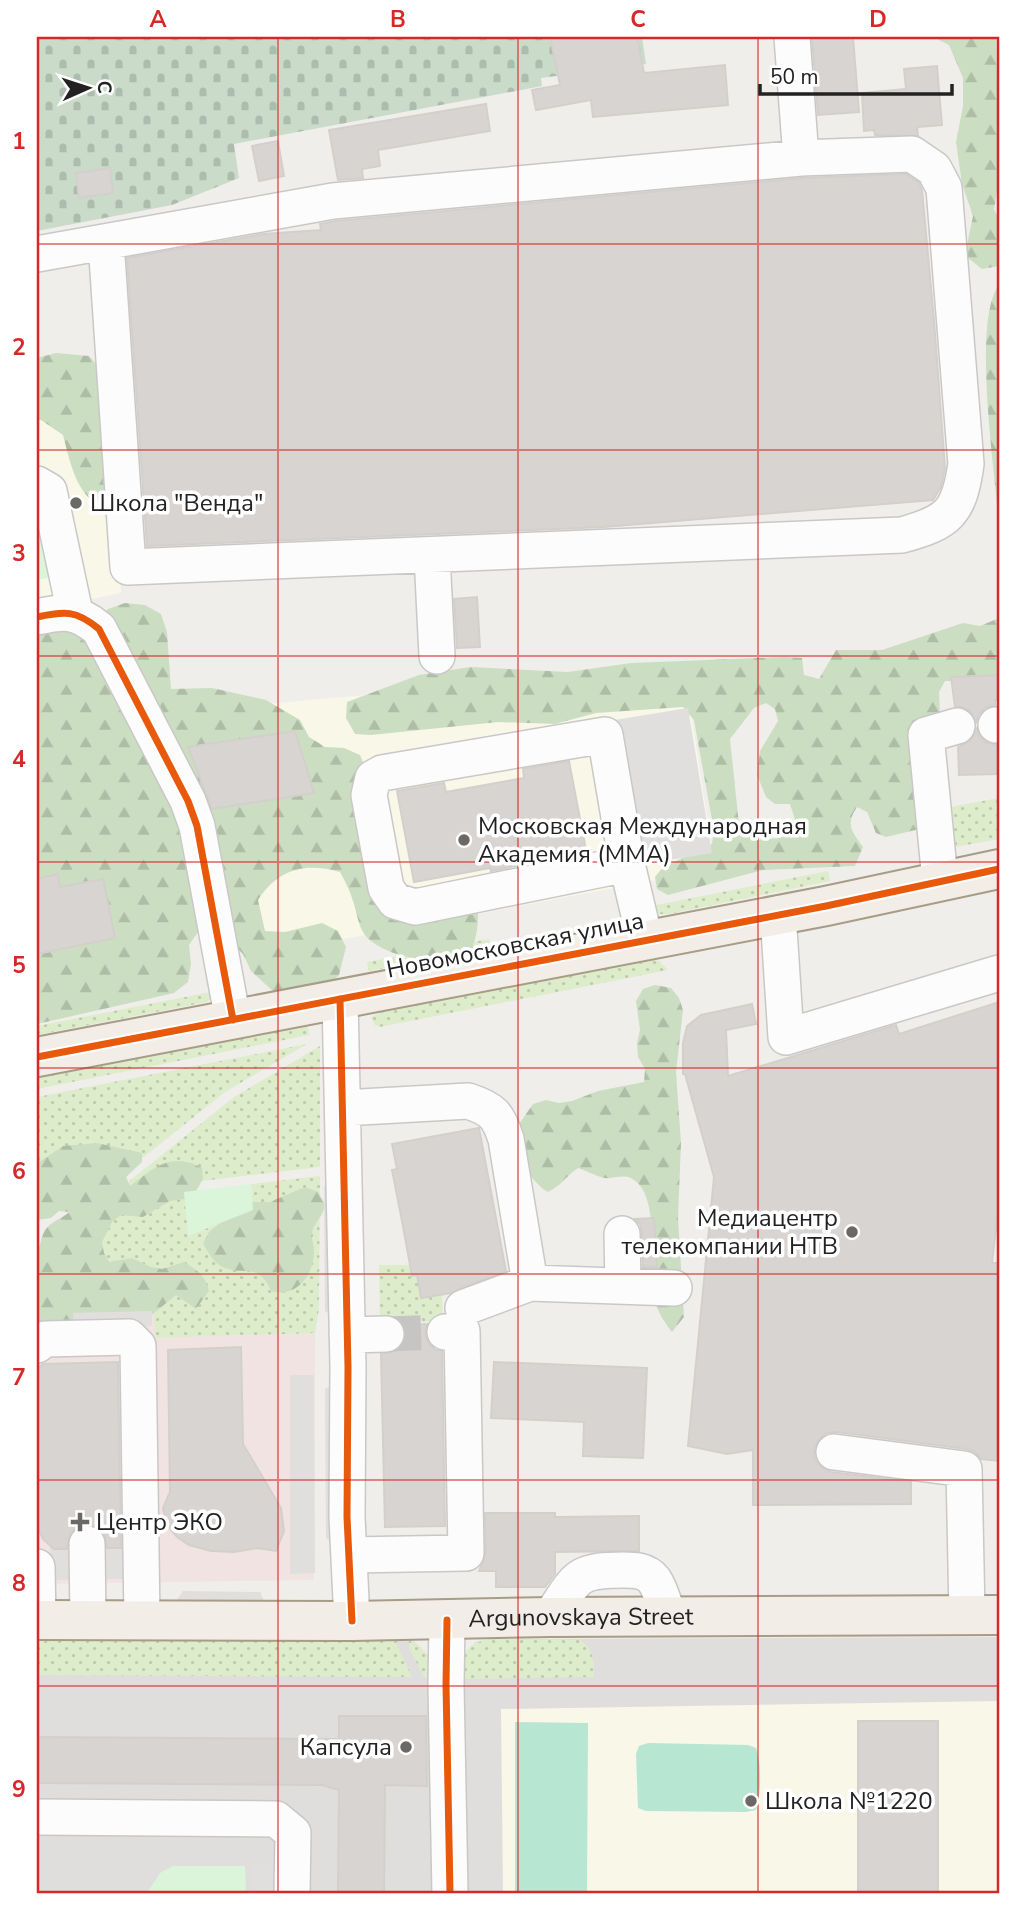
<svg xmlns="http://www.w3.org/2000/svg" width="1036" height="1930" viewBox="0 0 1036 1930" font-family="'Nunito Sans',sans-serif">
  <defs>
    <pattern id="grass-dots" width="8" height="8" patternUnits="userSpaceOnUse" patternTransform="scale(1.75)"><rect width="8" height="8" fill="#ddeccb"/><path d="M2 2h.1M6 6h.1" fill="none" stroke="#bdcaae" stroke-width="1.8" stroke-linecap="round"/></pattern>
    <pattern id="forest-firs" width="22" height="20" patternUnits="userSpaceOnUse" patternTransform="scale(1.75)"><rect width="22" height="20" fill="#cbdec1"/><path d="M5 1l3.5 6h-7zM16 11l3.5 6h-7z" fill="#aebea6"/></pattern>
    <pattern id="cemetery-stones" width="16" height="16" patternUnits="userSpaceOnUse" patternTransform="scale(1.75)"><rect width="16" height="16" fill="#cadbca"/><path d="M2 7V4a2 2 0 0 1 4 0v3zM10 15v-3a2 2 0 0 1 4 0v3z" fill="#adbcad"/></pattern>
  </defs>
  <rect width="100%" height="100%" fill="#f0eeeb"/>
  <!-- residential -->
  <path fill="#dfdedc" d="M37,1637L409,1639L414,1641L428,1655L440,1893H37Z
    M999,1637V1893H465L458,1679L475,1642L491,1639Z"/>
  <!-- commercial -->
  <path fill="#f1e3e1" d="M155,1311L156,1338L315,1333L314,1580L37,1584V1316Z"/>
  <!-- education -->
  <path fill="#f8f7e8" d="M109,399L121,593L37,610V413Z
    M684,667L715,869L254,956L175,712Z
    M999,1701V1893H503L501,1709Z"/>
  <!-- grass -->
  <path fill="url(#grass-dots)" d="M999,798V839L950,848V807Z
    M828,871L830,881L669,914H660L651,906Z
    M489,939L491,947L369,971L367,962Z
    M646,959L659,961L668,970L380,1027L375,1025L371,1017L386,1010Z
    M216,991L214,996L207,1002L37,1035V1026Z
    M307,1020L309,1035L37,1089V1075Z
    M307,1044L225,1092L99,1193L37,1204V1097Z
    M320,1046V1167L117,1191L234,1097Z
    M320,1176L319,1309L315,1333L155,1338L154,1311L72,1313L88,1204L184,1192L189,1235L253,1210L251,1184Z
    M379,1265H410L412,1275H417L421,1298L442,1294L443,1321L380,1323Z
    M37,1637H397V1645L412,1677L37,1675Z
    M409,1639C426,1647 430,1660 432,1677H424L409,1648Z
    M491,1639L580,1640C594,1650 594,1661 594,1677L458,1679C464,1653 463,1644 491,1639Z"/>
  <!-- forest -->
  <path fill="url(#forest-firs)" fill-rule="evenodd" d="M933,37H996L999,178L994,210L999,218V266L982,269L968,258L966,250L973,216L962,184L956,142L963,106V78L949,45Z
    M997,288H999V525C995,474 973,327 997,288Z
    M56,353L89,356L97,365L101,376L107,473L103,495L95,503C75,489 69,458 63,435L41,420H37V358Z
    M125,603L145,605L161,614L167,632L171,689L212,688L266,700L300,720L309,737L325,747L344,748L360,755L367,772L385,880L478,912C478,960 461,968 416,959C402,956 383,951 371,941C358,931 358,915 353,901C350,891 345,881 340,872C305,862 278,869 258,900L265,931L285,932L322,923L338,931L346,947L339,975L326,988L275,993L251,971L243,954L218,929H200L189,945L191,964L188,982L174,993L37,1024V630L83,629L108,609Z
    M999,618V681H945L939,692L940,715L928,827L886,837L876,833L867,812L857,807C845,825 852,831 863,847L855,866L763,870L668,895L657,889L655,877L663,867L712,844L714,831L694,720L683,707L596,713L555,724L498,722L371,735L355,734L346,718L347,702L419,675L470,667L568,672L631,663L785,657L802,658L804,675L819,679L836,650H882L963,623L980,626ZM766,703L775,709L778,721L760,751L757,775L766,797L775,804H790L797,825L780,838L755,840L739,825L730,739L754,708Z
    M655,985L671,988L679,998L683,1010L676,1072L681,1143L678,1218L684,1317L672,1332C664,1322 657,1311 654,1298C647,1270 663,1195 631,1178C622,1174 613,1179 604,1178C596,1176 587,1171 578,1168C566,1176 561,1186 548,1192C535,1185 532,1174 519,1166L517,1127L533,1104L546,1100L559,1103L572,1101L598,1091L644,1082L645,1069L638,1057L637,1043L640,1030L636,1001L643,989Z
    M97,1143L142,1153V1162L126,1177L130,1186C154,1168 171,1151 202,1168L203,1179L192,1198L170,1201L143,1217L121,1215L112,1222L102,1242L104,1253L109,1262L132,1258L151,1267L162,1269L184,1262C197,1270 206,1276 209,1291L196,1309L176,1295L130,1333L37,1339V1252C41,1245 41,1236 45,1230C51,1221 62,1219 69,1212L59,1211L51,1218L37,1220V1161H41L63,1146Z
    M308,1188L318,1192L325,1204C323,1219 313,1222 312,1234C311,1239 314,1245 314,1251C314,1275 296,1299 271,1291C258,1262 248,1276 225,1268C214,1264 208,1252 203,1243L209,1232L246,1202H270L300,1189Z"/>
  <!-- cemetery -->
  <path fill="url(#cemetery-stones)" d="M37,37H642L646,64L541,78L542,86L234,144L239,178L172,205L37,231Z"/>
  <!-- park -->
  <path fill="#daf5da" d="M37,503L57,576L37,580Z
    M251,1184L253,1210L188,1236L184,1192Z
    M173,1866H245L246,1893H147L160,1873Z"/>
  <!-- pitch -->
  <path fill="#b7e6d2" d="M515,1722L588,1723L587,1893H515Z
    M648,1743L748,1745L756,1748C762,1765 761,1793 756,1810L746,1812L646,1811L638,1808L636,1754L639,1746Z"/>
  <!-- parking -->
  <path fill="#e0dfde" d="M688,708L712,853L615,869L590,724Z
    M335,1181V1317L325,1311L324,1186Z
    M152,1311V1326L74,1328L73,1313Z
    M290,1375H314L315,1573L290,1574Z
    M336,1383V1545L326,1538L325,1389Z
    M134,1543L135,1579H100L99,1544Z
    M73,1544L74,1580H51L50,1545Z
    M183,1591L260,1592L264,1601H176Z
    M254,1864H275V1893H254Z"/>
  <!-- building -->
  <path fill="#d7d4d2" stroke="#d3d0cc" stroke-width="2" d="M550,37H637L644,73L725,65L728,105L593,117L591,100L536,110L532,90L560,85Z
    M812,37H853L859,112L818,115Z
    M937,66L942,125L917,127L918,136L875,135L874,130L864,131L862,93L906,89L904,69Z
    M486,104L490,131L378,150L380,166L362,169L363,178L338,180L329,130Z
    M278,141L284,176L259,181L252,146Z
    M110,168L113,193L79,198L76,173Z
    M906,174L919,183L922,190L934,320L945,468L941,487L933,500L604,527L147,546L127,258L263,234L321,230L320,224L336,221L802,178Z
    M477,597L480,647L457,648L454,599Z
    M999,675V700H995V705L985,708L979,714L976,722L970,711L962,707H955L951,677Z
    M977,728L979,736L985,742L997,745L998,774L959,775L958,747L971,740Z
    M295,731L314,793L212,809L188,747Z
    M569,761L586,850L526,861V864L491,871L490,868L414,882L397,791L444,783L446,792L524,778L523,769Z
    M58,874L60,887L103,879L115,938L37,954V879Z
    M999,1002V1202L992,1263H999V1461L981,1459L975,1452L967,1449L837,1432L827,1433L819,1439L814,1449L815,1459L821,1467L831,1472L911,1482V1504L753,1505V1450L727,1454L688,1446L714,1177L685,1074H683V1043L687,1026L701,1015L752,1004L756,1024L726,1030L728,1076L896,1025L899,1034Z
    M479,1128L506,1271L451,1293L421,1298L417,1275L412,1276L402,1221L392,1170L397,1169L392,1144Z
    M654,1218L657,1267H643L642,1233L640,1224L635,1219Z
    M427,1324L425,1334L428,1342L435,1350L442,1351L445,1526L385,1527L381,1354L396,1351L403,1344L406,1334L404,1325Z
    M241,1347L243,1444L281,1508L284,1531L276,1551L257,1548L234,1552L211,1551L189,1545L177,1537L167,1525L163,1508L170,1492L168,1350Z
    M118,1362L121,1548H107L104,1533L96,1526L86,1524L77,1526L70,1534L67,1549H54L43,1539L37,1526V1370L43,1364Z
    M494,1362L647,1368L643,1458L583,1456L584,1422L491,1418Z
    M485,1513H555V1517L639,1516V1551L555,1552V1574L545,1587H496V1571H479L486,1553Z
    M339,1716H426L427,1786L385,1785L384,1893H338L339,1790L322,1785L37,1783V1737L339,1739Z
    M858,1721H938V1893H858Z"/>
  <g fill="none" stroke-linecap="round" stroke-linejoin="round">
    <!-- minor-tunnel -->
    <path stroke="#c7c5c3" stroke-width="35" stroke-dasharray="35 18" stroke-linecap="butt" d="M386,1334L445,1332"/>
    <!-- minor casing -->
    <g stroke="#c9c8c7" stroke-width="38">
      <path id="minor" d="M792,37L801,158
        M37,254L333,201L801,158L912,154L934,169L944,188L966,464C959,513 949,522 902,535L128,567L106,242
        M37,484L49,491L75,613
        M432,555L437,656
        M37,617C65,611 76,610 99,629L188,801L197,826L233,1020
        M996,725H999
        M627,864L415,907L395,901L386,888L369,795L373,778L382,773L605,735L627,864L645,940
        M940,880L926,735L957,726
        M778,914L786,1037L999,973
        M340,999L348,1367L347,1517L352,1621
        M343,1108L468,1101C493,1109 498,1115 506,1139L530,1283L674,1288
        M622,1234L623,1286
        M463,1308L530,1283
        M347,1335L386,1334
        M37,1345L45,1339L129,1337L138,1346L142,1619
        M834,1452L964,1469L967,1614
        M87,1544L88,1619
        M349,1555L466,1553L462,1331L445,1332
        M37,1567L38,1620
        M550,1617C577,1579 573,1570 623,1570C635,1570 646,1570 654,1580C661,1590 664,1605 669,1616
        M447,1620L446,1685L450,1893
        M37,1817L276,1819L293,1833L292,1893"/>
    </g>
    <!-- major casing -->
    <g stroke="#a79c86" stroke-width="42">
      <g id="major">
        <path d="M37,1057L826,906L999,869"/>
        <path id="s1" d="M37,1620L352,1621L550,1617L999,1615"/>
      </g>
    </g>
    <!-- minor -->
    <use href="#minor" stroke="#fdfcfc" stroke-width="35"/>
    <!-- major -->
    <use href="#major" stroke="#f3ede7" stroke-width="38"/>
    <!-- cycleway casing -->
    <g stroke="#fff" stroke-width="11">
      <path id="cycleway" d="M37,617C65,611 76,610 99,629L188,801L197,826L233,1020
        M340,999L348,1367L347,1517L352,1621
        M37,1057L826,906L999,869
        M447,1620L446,1685L450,1893"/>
    </g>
    <!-- cycleway -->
    <use href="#cycleway" stroke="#e8590c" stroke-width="7"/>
  </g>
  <!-- grid -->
  <path fill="none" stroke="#d62828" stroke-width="2" stroke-opacity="0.55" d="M278,37V1893M518,37V1893M758,37V1893M37,244H999M37,450H999M37,656H999M37,862H999M37,1068H999M37,1274H999M37,1480H999M37,1686H999"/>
  <!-- markers -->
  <g fill="#6a6968" stroke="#fff" stroke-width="2.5">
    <circle cx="76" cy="503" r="7"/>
    <circle cx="464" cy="840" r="7"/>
    <circle cx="852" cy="1232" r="7"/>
    <path d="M76.5 1511.5h7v7h7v7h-7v7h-7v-7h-7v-7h7z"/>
    <circle cx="406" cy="1747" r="7"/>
    <circle cx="751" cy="1801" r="7"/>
  </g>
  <g text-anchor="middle" stroke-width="7" stroke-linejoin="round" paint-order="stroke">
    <!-- poi labels -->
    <g font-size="24" fill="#222" stroke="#fff" text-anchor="start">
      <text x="90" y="511">Школа "Венда"</text>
      <text x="478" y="834">Московская Международная<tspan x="478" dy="28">Академия (ММА)</tspan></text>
      <text x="838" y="1226" text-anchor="end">Медиацентр<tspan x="838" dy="28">телекомпании НТВ</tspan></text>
      <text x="96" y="1530">Центр ЭКО</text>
      <text x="392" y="1755" text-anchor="end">Капсула</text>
      <text x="765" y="1809">Школа №1220</text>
    </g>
    <!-- street labels -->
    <g font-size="24" fill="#222" stroke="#fff">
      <text transform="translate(515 945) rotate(-11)" y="8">Новомосковская улица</text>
      <text dy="8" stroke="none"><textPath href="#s1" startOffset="544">Argunovskaya Street</textPath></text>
    </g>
  </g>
  <!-- border -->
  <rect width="1036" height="1930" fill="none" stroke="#ffffff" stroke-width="77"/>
  <!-- north arrow -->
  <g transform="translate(88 88) rotate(87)" stroke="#ffffff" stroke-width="5" paint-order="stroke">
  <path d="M0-5L12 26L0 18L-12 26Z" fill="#222222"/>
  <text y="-10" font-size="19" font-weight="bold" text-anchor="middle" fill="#222222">С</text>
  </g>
  <!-- scale -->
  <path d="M760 84v10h192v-10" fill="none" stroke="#222222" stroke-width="3.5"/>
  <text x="770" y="84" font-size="21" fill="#222222" stroke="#ffffff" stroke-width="5" paint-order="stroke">50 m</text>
  <rect x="38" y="38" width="960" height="1854" fill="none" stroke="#d62828" stroke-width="2.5"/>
  <g font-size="23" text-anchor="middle" font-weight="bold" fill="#d62828">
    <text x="158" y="27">A</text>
    <text x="398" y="27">B</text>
    <text x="638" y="27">C</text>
    <text x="878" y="27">D</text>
    <text x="19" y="149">1</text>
    <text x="19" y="355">2</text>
    <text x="19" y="561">3</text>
    <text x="19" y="767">4</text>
    <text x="19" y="973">5</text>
    <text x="19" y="1179">6</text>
    <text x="19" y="1385">7</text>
    <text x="19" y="1591">8</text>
    <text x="19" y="1797">9</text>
  </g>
</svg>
